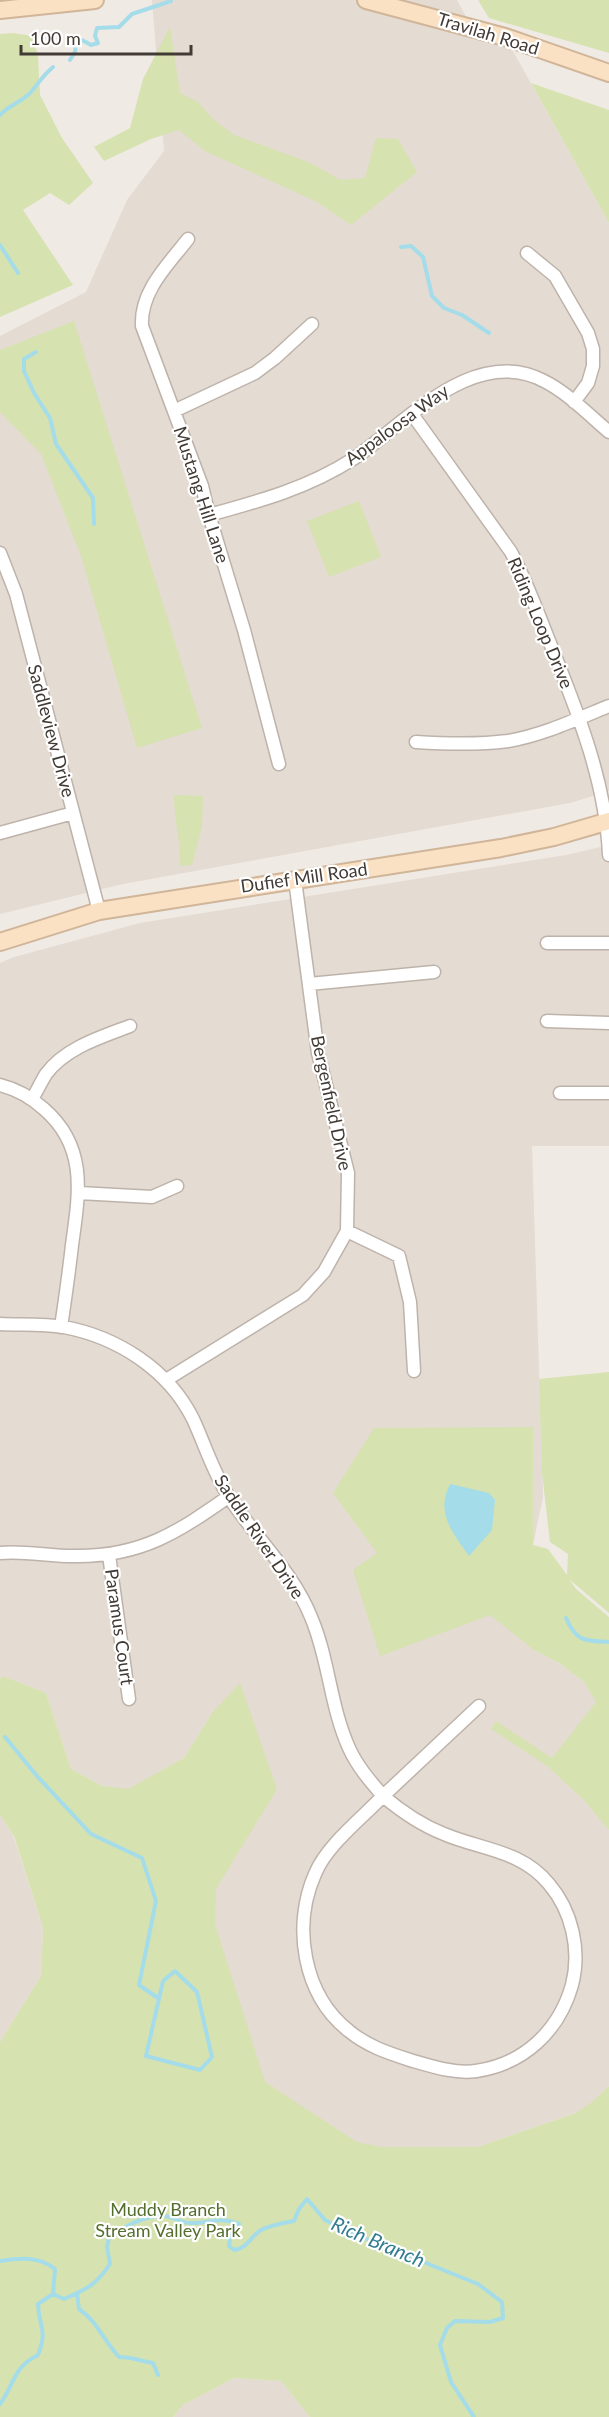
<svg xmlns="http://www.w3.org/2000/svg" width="609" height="2417" viewBox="0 0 609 2417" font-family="Lato,sans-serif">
  <rect width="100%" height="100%" fill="#f0eae4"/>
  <!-- residential -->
  <path fill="#e4dbd2" d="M152,0H457L472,28L505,37L609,223V791L570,803L123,884L0,914V336L86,292L127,200L164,151Z
    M609,845V1146H532L543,1497L533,1545L534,1650L559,1663L584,1682L601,1710L589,1789L609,1830V2086L584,2110L477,2147H322L195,2123L212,1713L184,1758L128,1790L102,1786L71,1769L46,1693L3,1676L0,1679V963L14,957L140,923L566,855Z
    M0,1815L13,1835L43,1928L41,1976L0,2042Z
    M234,2378L281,2381L310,2417H173L183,2405Z"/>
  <!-- green -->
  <path fill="#d6e2af" d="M478,0H609V53L489,18Z
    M170,27L180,93L198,102L213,119L234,135L311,163L340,180L365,178L376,138L398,139L417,172L351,225L317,202L205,151L179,130L151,139L104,161L94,147L130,128L143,79Z
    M13,33L32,36L38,56L40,95L62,138L93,183L69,205L50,193L23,210L73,285L0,317V34Z
    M531,83L609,110V223Z
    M74,321L202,728L137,748L81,556L41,454L0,412V350Z
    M359,501L381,557L329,577L307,521Z
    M174,795L203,796L202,826L192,865L180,866C181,842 174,820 174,795Z
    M609,1372V1613L569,1579L576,1589L609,1617V1830L584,1800L546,1765L491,1729L496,1721L552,1758L596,1702L584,1682L559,1663L534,1650L490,1615L380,1656L353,1570L377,1553L333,1493L374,1428L533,1427V1545L548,1549L567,1575L568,1554L550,1542L542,1473L539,1379Z
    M3,1676L46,1693L71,1769L102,1786L128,1789L184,1758L212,1713L240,1683L277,1789L216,1889L215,1924L265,2082L357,2142L381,2147H477L576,2113L592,2102L609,2086V2417H310L281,2381L234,2378L183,2405L173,2417H0V2042L41,1976L43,1928L14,1836L0,1815V1679Z"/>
  <!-- water -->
  <path fill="#a4dcea" d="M450,1484L489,1493L495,1500L492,1530L469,1556C453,1533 435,1513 450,1484Z"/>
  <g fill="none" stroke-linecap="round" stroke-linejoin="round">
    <!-- stream -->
    <path stroke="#a4dcea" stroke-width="4" d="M70,60L75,52L76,43L82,40L91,45L98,43L95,36L97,28L119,27L132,14L171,1
      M0,115C9,105 22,102 31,92C40,82 41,77 53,67
      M0,245L18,273
      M401,247L411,246L423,257L432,296L444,308L462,315L489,333
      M36,352L24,359V371L34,393L50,418L56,444L93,498L94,524
      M566,1618C576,1642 586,1641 609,1642
      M5,1737L37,1776L91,1834L142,1858L156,1901L139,1985L158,1998
      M175,1971L197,1992L212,2057L200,2070L146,2056L163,1981Z
      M0,2261C20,2258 39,2256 55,2269L53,2294L64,2299C87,2289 96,2285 110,2264L107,2247L109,2238C126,2226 143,2215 165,2216C174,2217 183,2224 192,2223C211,2223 219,2216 239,2224L231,2232L229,2246L234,2250C247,2249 251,2236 261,2230C271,2225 283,2223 294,2221L299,2209L307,2199L325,2220L349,2232L478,2284L502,2302L503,2318L490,2322L455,2321L447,2328L440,2345L451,2382L474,2417
      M77,2294L79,2309C97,2321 103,2340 119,2357C133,2357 140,2361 153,2363L158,2375
      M0,2404C15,2384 12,2368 38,2355C48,2330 39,2328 38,2304L53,2294"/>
    <!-- street casing -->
    <g stroke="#beb3aa" stroke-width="15">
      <path id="street" d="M188,239C168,265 140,291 142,326L202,486L209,515L244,630L279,764
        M527,253L555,276L588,333L593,349V366L588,383L574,402
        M174,411L255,373L275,358L312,324
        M412,414L511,552C528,584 540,619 554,653C580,718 606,785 609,855
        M209,515C260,501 308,488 353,459C406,423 474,344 544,381C568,393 589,415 609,432
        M0,553L16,594L99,911
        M416,742C447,744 477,745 508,741C543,735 577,719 609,706
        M0,833L73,813
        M547,943H609
        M309,984L434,972
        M547,1021L609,1023
        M0,1085C16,1089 32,1098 44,1109C88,1147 79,1194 72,1245C69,1272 65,1300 61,1327
        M560,1093H609
        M32,1099C37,1091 41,1082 46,1074C65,1048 101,1037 130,1026
        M79,1193L152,1197L177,1186
        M347,1231L399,1256L410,1302L414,1371
        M0,1324C21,1325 43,1324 64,1327C117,1337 168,1369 193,1419C205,1445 213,1472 229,1497C255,1537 293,1572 311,1617C329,1659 330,1706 349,1748C357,1766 370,1781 383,1796L479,1706
        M166,1380L303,1295L324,1272L347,1231L348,1173L318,1053L295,880
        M0,1553C23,1550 53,1557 78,1556C142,1556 178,1532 228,1497
        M109,1555L129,1699
        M383,1796C402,1812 421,1825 444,1834C482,1850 521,1850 549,1884C572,1911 581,1950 572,1985C559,2031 524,2064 476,2071C454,2074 431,2066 410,2060C388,2053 367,2046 349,2031C303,1995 292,1926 315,1874C326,1846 362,1818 383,1796Z"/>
    </g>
    <!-- secondary casing -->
    <g stroke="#d0b599" stroke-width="20">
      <path id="secondary" d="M366,0L505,37L609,73
        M0,10L95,0
        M0,942L99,911L501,848L554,837L609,821"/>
    </g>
    <!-- street -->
    <use href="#street" stroke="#fff" stroke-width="12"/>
    <!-- secondary -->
    <use href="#secondary" stroke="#fae1c4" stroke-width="16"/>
  </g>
  <g text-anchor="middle" stroke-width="4.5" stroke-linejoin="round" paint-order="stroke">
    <!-- street labels -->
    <g font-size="18" fill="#423a34" stroke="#fff">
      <text transform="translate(488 34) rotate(17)" y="6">Travilah Road</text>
      <text transform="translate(397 425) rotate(-36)" y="6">Appaloosa Way</text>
      <text transform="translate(201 495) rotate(72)" y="6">Mustang Hill Lane</text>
      <text transform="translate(540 623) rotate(67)" y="6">Riding Loop Drive</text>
      <text transform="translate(51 731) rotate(75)" y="6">Saddleview Drive</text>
      <text transform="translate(304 878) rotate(-8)" y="6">Dufief Mill Road</text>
      <text transform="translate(331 1103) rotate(78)" y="6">Bergenfield Drive</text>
      <text transform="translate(259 1537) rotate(56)" y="6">Saddle River Drive</text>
      <text transform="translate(119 1627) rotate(82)" y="6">Paramus Court</text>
    </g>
    <!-- park labels -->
    <g font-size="18" fill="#546f2d" stroke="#fff">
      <text x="168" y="2216">Muddy Branch<tspan x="168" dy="21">Stream Valley Park</tspan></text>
    </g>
    <!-- water labels -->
    <g font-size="20" font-style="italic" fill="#317c8f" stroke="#fff">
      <text transform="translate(378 2242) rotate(23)" y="7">Rich Branch</text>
    </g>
  </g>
  <!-- scale -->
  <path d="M21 45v9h170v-9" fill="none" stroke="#423a34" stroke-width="3"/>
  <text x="30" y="45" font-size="18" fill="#423a34" stroke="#ffffff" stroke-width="4.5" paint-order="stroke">100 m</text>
</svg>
